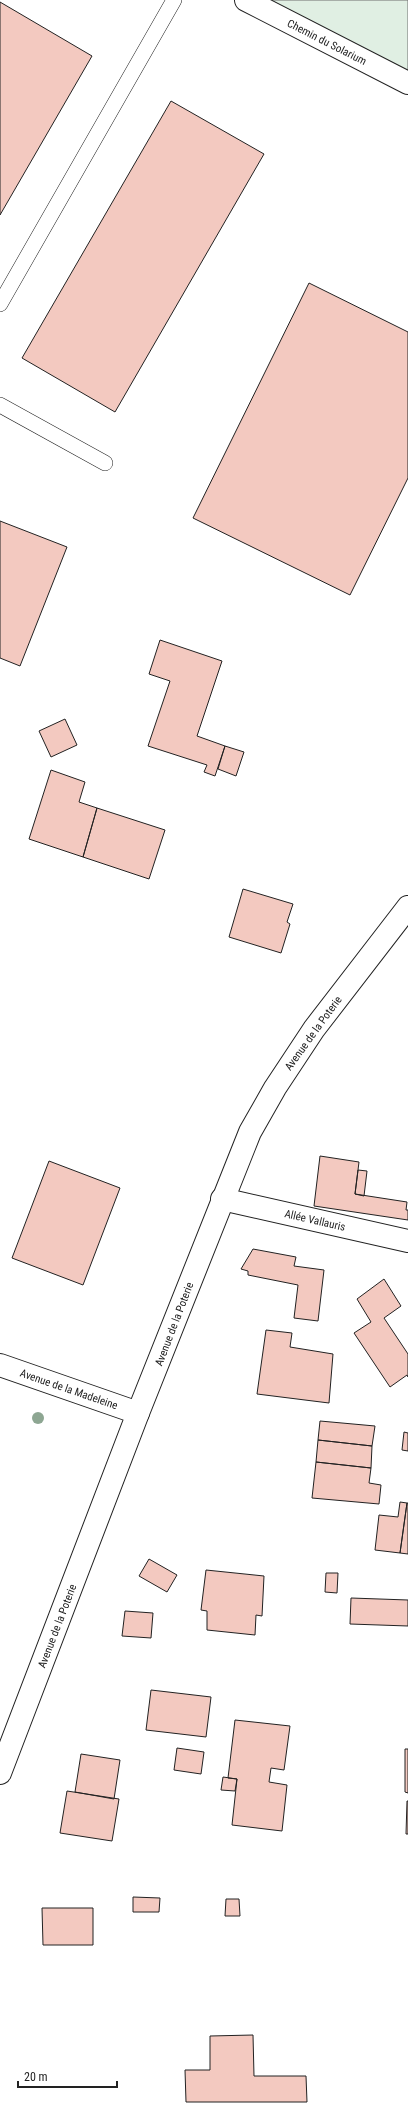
<svg xmlns="http://www.w3.org/2000/svg" width="408" height="2105" viewBox="0 0 408 2105" font-family="'Roboto Condensed',sans-serif">
  <rect width="100%" height="100%" fill="#fff"/>
  <!-- green -->
  <path fill="#e0efe3" stroke="#6f6f6f" d="M246,0H408V83Z"/>
  <!-- building -->
  <path fill="#f3c9c0" stroke="#222" d="M0,2L92,56L0,215Z
    M171,101L264,154L115,412L22,358Z
    M309,283L408,332V478L350,595L193,518Z
    M0,521L67,547L20,666L0,658Z
    M160,640L222,661L197,736L225,746L215,776L204,772L207,765L148,746L170,681L149,674Z
    M65,719L77,745L51,757L39,731Z
    M225,746L244,752L236,776L218,769Z
    M51,770L85,782L79,802L97,808L83,857L29,839Z
    M97,808L165,830L149,879L83,857Z
    M243,889L293,904L287,922L290,924L281,953L229,937Z
    M320,1156L359,1162L355,1194L407,1202L406,1210H408V1220L314,1206Z
    M49,1161L120,1188L83,1285L12,1258Z
    M358,1170L367,1171L364,1196L355,1194Z
    M253,1249L296,1257L294,1266L324,1270L318,1321L294,1318L298,1285L248,1275V1271L241,1269Z
    M384,1279L401,1306L384,1318L408,1354V1377L407,1375L390,1387L354,1333L371,1322L357,1299Z
    M266,1330L292,1333L290,1347L333,1354L329,1403L257,1394Z
    M320,1421L375,1426L372,1446L318,1440Z
    M404,1432L408,1433V1451L402,1450Z
    M318,1440L372,1446L371,1468L316,1462Z
    M316,1462L371,1468L369,1483L381,1485L379,1504L312,1498Z
    M400,1502L407,1503L400,1553L375,1550L379,1515L398,1517Z
    M407,1503H408V1554L400,1553Z
    M149,1559L177,1575L167,1592L139,1576Z
    M206,1570L264,1576L262,1616L256,1615L255,1635L207,1630V1611L201,1610Z
    M326,1573H338L337,1593L325,1592Z
    M351,1598L408,1600V1626L350,1624Z
    M125,1611L153,1613L151,1638L122,1636Z
    M151,1690L211,1697L206,1737L146,1730Z
    M235,1720L290,1726L284,1770L271,1768L269,1782L287,1785L282,1831L232,1825L237,1779L228,1778Z
    M177,1748L204,1752L201,1774L174,1770Z
    M405,1749H408V1793L405,1792Z
    M81,1754L120,1760L114,1799L75,1792Z
    M223,1777L237,1779L235,1791L221,1790Z
    M67,1791L119,1799L112,1841L60,1833Z
    M407,1801H408V1834H406Z
    M133,1897L160,1898L159,1912H133Z
    M226,1899H239L240,1916H225Z
    M42,1908H93V1945H43Z
    M253,2035L254,2076H306L307,2102H186L185,2070H210V2036Z"/>
  <g fill="none" stroke-linecap="round" stroke-linejoin="round">
    <!-- service casing -->
    <g stroke="#222" stroke-width="16">
      <path id="service" d="M0,304L174,0
        M0,405L105,463"/>
    </g>
    <!-- minor casing -->
    <g stroke="#222" stroke-width="24">
      <path id="minor" d="M246,0L408,83
        M222,1199L408,1241
        M0,1365L138,1413"/>
    </g>
    <!-- tertiary casing -->
    <g stroke="#222" stroke-width="24">
      <path id="tertiary" d="M0,1773L138,1413L250,1132L275,1088L314,1029L408,907"/>
    </g>
    <!-- service -->
    <use href="#service" stroke="#fff" stroke-width="15"/>
    <!-- minor -->
    <use href="#minor" stroke="#fff" stroke-width="22"/>
    <!-- tertiary -->
    <use href="#tertiary" stroke="#fff" stroke-width="22"/>
  </g>
  <!-- trees -->
  <circle fill="#8da692" cx="38" cy="1418" r="6"/>
  <g text-anchor="middle" stroke-width="3" stroke-linejoin="round" paint-order="stroke">
    <!-- street labels -->
    <g font-size="11" fill="#222" stroke="#fff">
      <text transform="translate(327 42) rotate(27)" y="4">Chemin du Solarium</text>
      <text transform="translate(313 1033) rotate(-54)" y="4">Avenue de la Poterie</text>
      <text transform="translate(315 1220) rotate(13)" y="4">Allée Vallauris</text>
      <text transform="translate(174 1324) rotate(-69)" y="4">Avenue de la Poterie</text>
      <text transform="translate(69 1389) rotate(19)" y="4">Avenue de la Madeleine</text>
      <text transform="translate(57 1626) rotate(-69)" y="4">Avenue de la Poterie</text>
    </g>
  </g>
  <!-- scale -->
  <path d="M18 2081v6h99v-6" fill="none" stroke="#222222" stroke-width="2"/>
  <text x="24" y="2081" font-size="12" fill="#222222" stroke="#ffffff" stroke-width="3" paint-order="stroke">20 m</text>
</svg>
